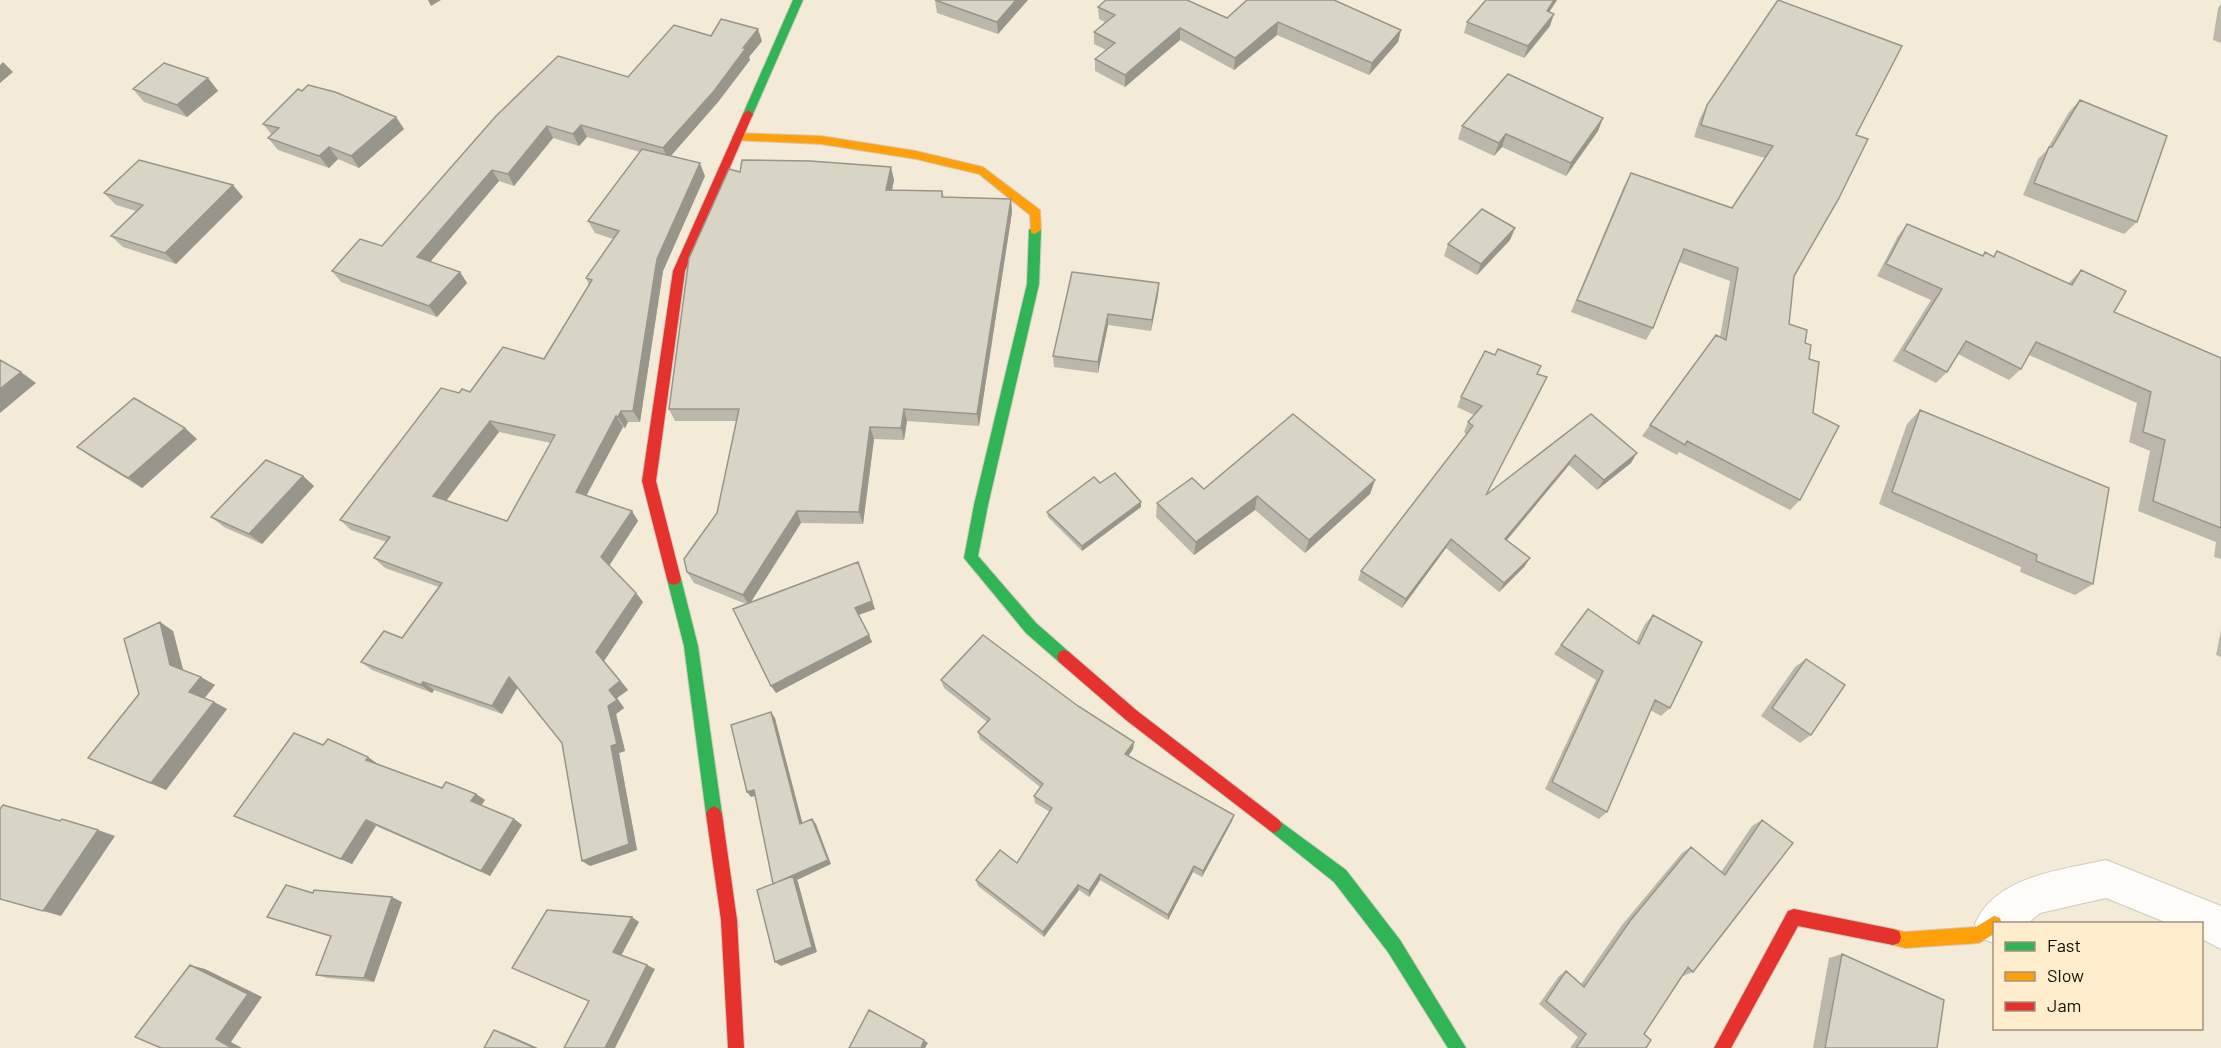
<svg xmlns="http://www.w3.org/2000/svg" width="2221" height="1048" viewBox="0 0 2221 1048" font-family="Barlow,sans-serif">
  <rect width="100%" height="100%" fill="#f4ead8"/>
  <g fill="none" stroke-linecap="round" stroke-linejoin="round">
    <!-- street casing -->
    <g stroke="#d0c9bb" stroke-width="2">
      <path id="street" d="M2106,860L2221,906V949L2202,939V924H2170L2106,898L2040,913L2027,924H1994V943L1981,938L1975,924C1995,876 2061,870 2106,860Z"/>
    </g>
    <!-- fast casing -->
    <g stroke="#d0c9bb" stroke-width="2">
      <path id="fast" d="M793,0H803L753,114L752,117H744L743,114Z
        M1035,226L1041,230L1039,284L988,505L978,556L1036,623L1069,652L1071,657L1069,662L1064,664L1059,662L1026,633L964,558L974,505L1027,284L1029,230Z
        M674,573L679,575L681,579L698,646L722,814L719,819L714,822L709,819L706,814L684,646L667,579L669,575Z
        M1274,817L1346,870L1400,940L1466,1048H1448L1388,952L1334,882L1269,830L1266,825L1269,820Z"/>
    </g>
    <!-- slow casing -->
    <g stroke="#d0c9bb" stroke-width="2">
      <path id="slow" d="M737,133L821,136L916,151L983,167L1040,210L1041,230L1035,234L1031,233L1030,215L979,174L916,159L821,144L733,140L732,137Z
        M1994,916L2000,918L2002,924H1994V934L1979,943L1905,948L1887,943L1885,937L1887,931L1893,929L1905,932L1976,927Z"/>
    </g>
    <!-- jam casing -->
    <g stroke="#d0c9bb" stroke-width="2">
      <path id="jam" d="M748,110L753,114L685,271L656,481L681,579L679,583L674,585L669,583L667,579L642,481L673,271L743,114Z
        M1064,650L1069,652L1136,710L1279,820L1282,825L1279,830L1274,833L1269,830L1126,720L1059,662L1057,657L1059,652Z
        M714,806L719,809L722,814L737,920L744,1048H728L721,920L706,814L709,809Z
        M1794,909L1893,929L1899,931L1901,937L1899,943L1893,945L1798,926L1731,1048H1714L1788,911Z"/>
    </g>
    <!-- street -->
    <use href="#street" fill="#fdfcf9" fill-rule="evenodd"/>
    <!-- fast -->
    <use href="#fast" fill="#30b455" fill-rule="evenodd"/>
    <!-- slow -->
    <use href="#slow" fill="#ff9f0a" fill-rule="evenodd"/>
    <!-- jam -->
    <use href="#jam" fill="#e5322d" fill-rule="evenodd"/>
  </g>
  <!-- wall -->
  <path fill="#bbb7aa" fill-rule="evenodd" d="M935,0H1028L998,34L937,13Z
    M1486,0H1557L1549,12L1550,26L1524,58L1464,33L1467,22Z
    M2221,4V43L2213,40L2218,8Z
    M1098,7L1227,18L1401,30L1398,42L1369,75L1277,35L1234,70L1180,40L1125,87L1095,71V59L1106,50L1094,44V32L1105,22L1099,19Z
    M711,36L762,41L749,57L750,60L718,102L671,156L705,176L663,271L640,422H628L625,428L623,427L586,495L632,511L638,521L609,565L636,593L643,602L604,661L628,690L617,698L624,708L616,714L625,751L619,753L637,850L590,866L562,743L518,687L502,714L434,690L432,693L372,670L361,662L402,638L439,587L385,568L374,558L387,542L351,530L340,520L459,393L470,392L544,359L589,285L586,278L613,239L595,233L588,221L640,152L587,137L579,146L553,138L514,186L499,181L430,262L460,272L467,283L437,317L341,282L332,271L382,246L496,116L628,77ZM499,432L551,443L507,521L446,501Z
    M208,78L218,91L187,117L144,102L133,89Z
    M2080,100L2137,222L2124,234L2023,195L2038,159L2046,151L2069,112Z
    M1707,105L1856,135L1794,276L1789,324L1805,343L1809,359L1800,500L1790,510L1679,452L1677,455L1642,436L1650,425L1720,337L1730,281L1679,262L1653,328L1646,340L1571,312L1624,186L1631,173L1732,208L1765,158L1694,137L1700,118Z
    M396,117L404,129L359,168L338,159L329,168L278,150L268,138L272,135L263,124Z
    M1603,118L1598,131L1566,176L1502,147L1494,156L1458,139L1462,126Z
    M740,172L894,180L892,190L942,191L944,197L1011,199L1012,212L979,426L907,421L904,440L874,439L863,524L801,523L751,602L875,609L859,615L872,642L776,693L746,604L694,583L687,572L717,513L736,421H675L669,409Z
    M104,193L243,197L176,264L123,247L111,236L136,211L116,205Z
    M1907,224L1982,256L1985,252L1993,256L1997,251L2068,284L2081,270L2114,312L2221,358V559L2214,557L2216,542L2138,511L2150,451L2129,442L2137,403L2029,355L2021,369L2009,380L1958,354L1947,372L1936,383L1893,361L1931,300L1877,276L1898,236Z
    M1515,228L1510,240L1477,275L1444,256L1448,244Z
    M1072,272L1158,295L1151,331L1108,325L1098,373L1054,367L1053,356Z
    M1537,374L1486,495L1591,414L1631,463L1597,490L1569,465L1507,540L1530,558L1524,567L1499,592L1446,548L1402,608L1358,580L1361,571L1467,435L1464,432L1468,422L1474,415L1457,407L1461,397Z
    M1920,410L2093,584L2075,595L2020,572L2021,567L1879,504L1907,424Z
    M197,439L142,488L91,457L77,447Z
    M303,476L314,486L262,544L224,527L211,517Z
    M1375,480L1370,494L1305,553L1255,510L1194,555L1156,517L1157,503L1204,489Z
    M1100,483L1141,507L1082,551L1048,517L1047,512Z
    M1588,609L1636,642L1645,624L1653,615L1670,708L1661,716L1650,710L1607,812L1599,819L1545,789L1596,680L1554,654Z
    M160,622L173,631L183,670L215,685L204,698L214,702L227,709L166,790L88,758L139,694Z
    M2221,630V657L2216,655Z
    M1806,659L1811,735L1800,743L1761,716L1795,667Z
    M941,680L1078,706L1134,742L1133,749L1128,756L1234,815L1232,821L1202,877L1193,872L1168,920L1100,880L1089,897L1079,890L1044,937L978,886L976,880L1017,863L1050,812L1035,803L1034,796L1040,787L980,739L978,732L987,722L944,688Z
    M323,745L378,764L442,788L476,794L485,800L481,806L514,819L522,825L490,876L376,826L352,864L234,816Z
    M1762,820L1693,972L1683,976L1682,975L1644,1034L1646,1048H1570L1578,1037L1539,1004L1559,976L1566,971L1581,984L1622,925L1682,853L1691,847L1721,872L1752,826Z
    M313,893L402,902L374,982L328,978L316,975L331,937L267,917Z
    M1842,954L1937,1048H1813L1829,958Z"/>
  <!-- shaded-wall -->
  <path fill="#98958b" d="M428,0H441L431,6Z
    M1016,0H1028L998,34L997,22Z
    M1554,0H1557L1543,22L1547,11Z
    M1554,14L1550,26L1524,58L1528,46Z
    M1278,22L1277,35L1234,70L1235,58Z
    M1180,28V40L1125,87V75Z
    M758,29L762,41L749,57L750,60L718,102L668,159L663,148Z
    M1401,30L1398,42L1369,75L1372,63Z
    M3,62L13,72L0,83V65Z
    M208,78L218,91L187,117L177,105Z
    M396,117L404,129L359,168L351,156Z
    M1603,118L1598,131L1566,176L1571,163Z
    M581,125L587,137L579,146L573,134Z
    M547,126L553,138L514,186L508,174Z
    M1506,134L1502,147L1494,156L1499,143Z
    M329,147L338,159L329,168L319,156Z
    M700,163L705,176L663,271L640,422L633,411L657,259Z
    M891,167L894,180L889,204L886,190Z
    M492,170L499,181L425,268L417,257Z
    M233,185L243,197L176,264L165,253Z
    M1011,199L1012,212L979,426L977,414Z
    M1515,228L1510,240L1477,275L1481,264Z
    M460,272L467,283L437,317L429,306Z
    M1159,283L1158,295L1151,331L1152,320Z
    M1108,314V325L1098,373V362Z
    M21,372L36,383L0,413V389Z
    M904,409L907,421L904,440L901,428Z
    M621,411L628,422L625,428L618,417Z
    M616,416L623,427L583,502L576,492Z
    M490,421L499,432L442,506L433,496Z
    M870,427L874,439L863,524L859,512Z
    M185,428L197,439L142,488L128,478Z
    M1637,453L1631,463L1597,490L1604,480Z
    M1575,455L1569,465L1500,548L1505,539Z
    M303,476L314,486L262,544L249,534Z
    M1375,480L1370,494L1305,553L1309,540Z
    M1257,496L1255,510L1194,555L1196,542Z
    M1141,502V507L1082,551V546Z
    M632,511L638,521L609,566L601,557Z
    M797,511L801,523L749,605L743,595Z
    M1451,539L1446,548L1402,608L1406,599Z
    M1530,558L1524,567L1499,592L1504,583Z
    M861,570L875,609L858,615L855,608Z
    M636,593L643,602L604,661L628,690L617,698L624,708L616,714L625,751L619,753L637,850L590,866L582,861L611,746L608,706L609,690L596,652Z
    M160,622L173,631L184,673L170,665Z
    M869,635L872,642L776,693L771,686Z
    M201,677L215,685L203,700L189,692Z
    M509,677L519,685L502,714L492,706Z
    M423,682L434,690L432,693L421,685Z
    M214,702L227,709L166,790L151,783Z
    M771,712L775,718L804,829L800,824Z
    M1134,742L1133,749L1125,761V754Z
    M368,757L378,764L376,766L366,760Z
    M754,790L758,795L751,797L747,792Z
    M476,794L485,800L480,807L471,801Z
    M1234,815L1232,821L1202,877L1203,871Z
    M514,819L522,825L490,876L481,871Z
    M812,819L816,824L831,864L797,880L798,882L817,952L781,966L775,962L777,889Z
    M366,820L376,826L352,864L341,859Z
    M98,830L115,836L61,916L43,911Z
    M1194,866L1193,872L1168,920V915Z
    M1100,874V880L1089,897V891Z
    M1078,885L1079,890L1044,937L1043,932Z
    M392,897L402,902L374,982L364,978Z
    M632,917L639,922L621,956L613,952Z
    M190,965L205,969L262,997L231,1042L242,1048H232L216,1039Z
    M647,965L655,969L615,1048H605Z
    M494,1030L504,1033L538,1048H535Z
    M924,1040L928,1043L925,1048H921Z"/>
  <!-- building -->
  <path fill="#d9d5c6" stroke="#98958b" stroke-width="1.5" fill-rule="evenodd" d="M935,0H1016L997,22Z
    M1106,0H1187L1227,18L1247,0H1334L1401,30L1372,63L1278,22L1235,58L1180,28L1125,75L1095,59L1115,43L1094,32L1115,15L1098,7Z
    M1486,0H1554L1547,11L1554,14L1528,46L1467,22Z
    M1778,0L1902,46L1856,135L1868,139L1838,200L1794,276L1789,324L1807,330L1805,343L1811,345L1809,359L1819,362L1813,413L1839,426L1800,500L1687,441L1685,445L1650,425L1716,335L1726,340L1738,268L1684,249L1653,328L1577,300L1631,173L1732,208L1773,146L1701,125L1707,105Z
    M721,19L758,29L743,48H746L714,91L663,148L581,125L573,134L547,126L508,174L492,170L417,257L460,272L429,306L332,271L360,239L382,246L496,116L558,56L628,77L674,25L711,36Z
    M164,63L208,78L177,105L133,89Z
    M1508,74L1603,118L1571,163L1506,134L1499,143L1462,126Z
    M308,85L335,92L396,117L351,156L329,147L319,156L268,138L279,128L263,124L298,89L302,91Z
    M2080,100L2167,136L2137,222L2034,183L2049,147H2052Z
    M642,149L700,163L657,259L633,411H621L618,417L616,416L576,492L632,511L601,557L636,593L596,652L620,681L609,690L617,700L608,706L617,744L611,746L629,844L582,861L562,743L509,677L492,706L423,682L421,685L361,662L384,631L402,638L442,583L374,558L390,537L340,520L441,388L459,393L462,389L470,392L503,347L544,359L592,280L586,278L619,231L588,221ZM490,421L555,435L507,521L433,496Z
    M139,160L233,185L165,253L111,236L143,205L104,193Z
    M742,160L810,161L891,167L886,190L942,191V197L1011,199L977,414L904,409L901,428L870,427L859,512L797,511L743,595L687,572L684,559L717,513L739,409H669L689,258L729,169L740,172Z
    M1482,209L1515,228L1481,264L1448,244Z
    M1907,224L1983,256L1985,252L1994,257L1997,251L2072,285L2081,270L2126,291L2114,312L2221,358V528L2153,501L2165,440L2143,432L2151,392L2036,342L2021,369L1966,341L1947,372L1904,350L1942,289L1886,264Z
    M1072,272L1159,283L1152,320L1108,314L1098,362L1053,356Z
    M1498,349L1541,366L1537,374L1547,377L1486,495L1591,414L1637,453L1604,480L1575,455L1505,539L1530,558L1504,583L1451,539L1406,599L1361,571L1473,426L1468,422L1482,406L1461,397L1485,351L1495,355Z
    M0,360L21,372L0,389Z
    M134,398L185,428L128,478L77,447Z
    M1920,410L2109,488L2093,584L2036,561L2037,555L1892,492Z
    M1293,414L1375,480L1309,540L1257,496L1196,542L1157,503L1192,478L1204,489Z
    M266,460L303,476L249,534L211,517Z
    M1115,473L1141,502L1082,546L1047,512L1094,477L1100,483Z
    M858,562L872,601L855,608L869,635L771,686L733,609Z
    M1588,609L1639,644L1653,615L1702,642L1670,708L1655,700L1607,812L1552,782L1603,671L1561,645Z
    M160,622L170,665L201,677L189,692L214,702L151,783L88,758L139,694L124,639Z
    M983,635L1078,706L1134,742L1125,754L1234,815L1203,871L1194,866L1168,915L1100,874L1089,891L1078,885L1043,932L976,880L1000,850L1017,863L1052,808L1034,796L1043,784L978,732L990,719L941,680Z
    M1806,659L1845,685L1811,735L1772,708Z
    M771,712L800,824L812,819L828,860L773,884L754,790L747,792L731,725Z
    M294,733L323,745L328,739L368,757L366,760L442,788L446,782L476,794L471,801L514,819L481,871L366,820L341,859L234,816Z
    M3,805L60,821L62,819L98,830L43,911L0,899V809Z
    M1762,820L1793,843L1693,972L1688,967L1644,1034L1651,1040L1646,1048H1576L1586,1034L1546,1001L1566,971L1584,987L1630,921L1691,847L1725,875Z
    M793,876L812,947L775,962L757,890Z
    M286,885L313,893L314,890L392,897L364,978L316,975L331,936L267,917Z
    M547,910L632,917L613,952L647,965L605,1048H564L589,1001L512,968Z
    M1842,954L1944,1000L1937,1048H1825Z
    M190,965L248,994L216,1039L232,1048H161L135,1037Z
    M869,1010L924,1040L921,1048H849Z
    M494,1030L535,1048H484Z"/>
  <!-- legend -->
  <rect x="1993" y="922" width="210" height="108" fill="#ffedcd" stroke="#a1937d" stroke-width="1.5"/>
  <rect x="2005" y="942" width="30" height="9" fill="#30b455" stroke="#a1937d" stroke-width="1.5"/>
  <text x="2047" y="952" font-size="18" fill="#130d04">Fast</text>
  <rect x="2005" y="972" width="30" height="9" fill="#ff9f0a" stroke="#a1937d" stroke-width="1.5"/>
  <text x="2047" y="982" font-size="18" fill="#130d04">Slow</text>
  <rect x="2005" y="1002" width="30" height="9" fill="#e5322d" stroke="#a1937d" stroke-width="1.5"/>
  <text x="2047" y="1012" font-size="18" fill="#130d04">Jam</text>
</svg>
